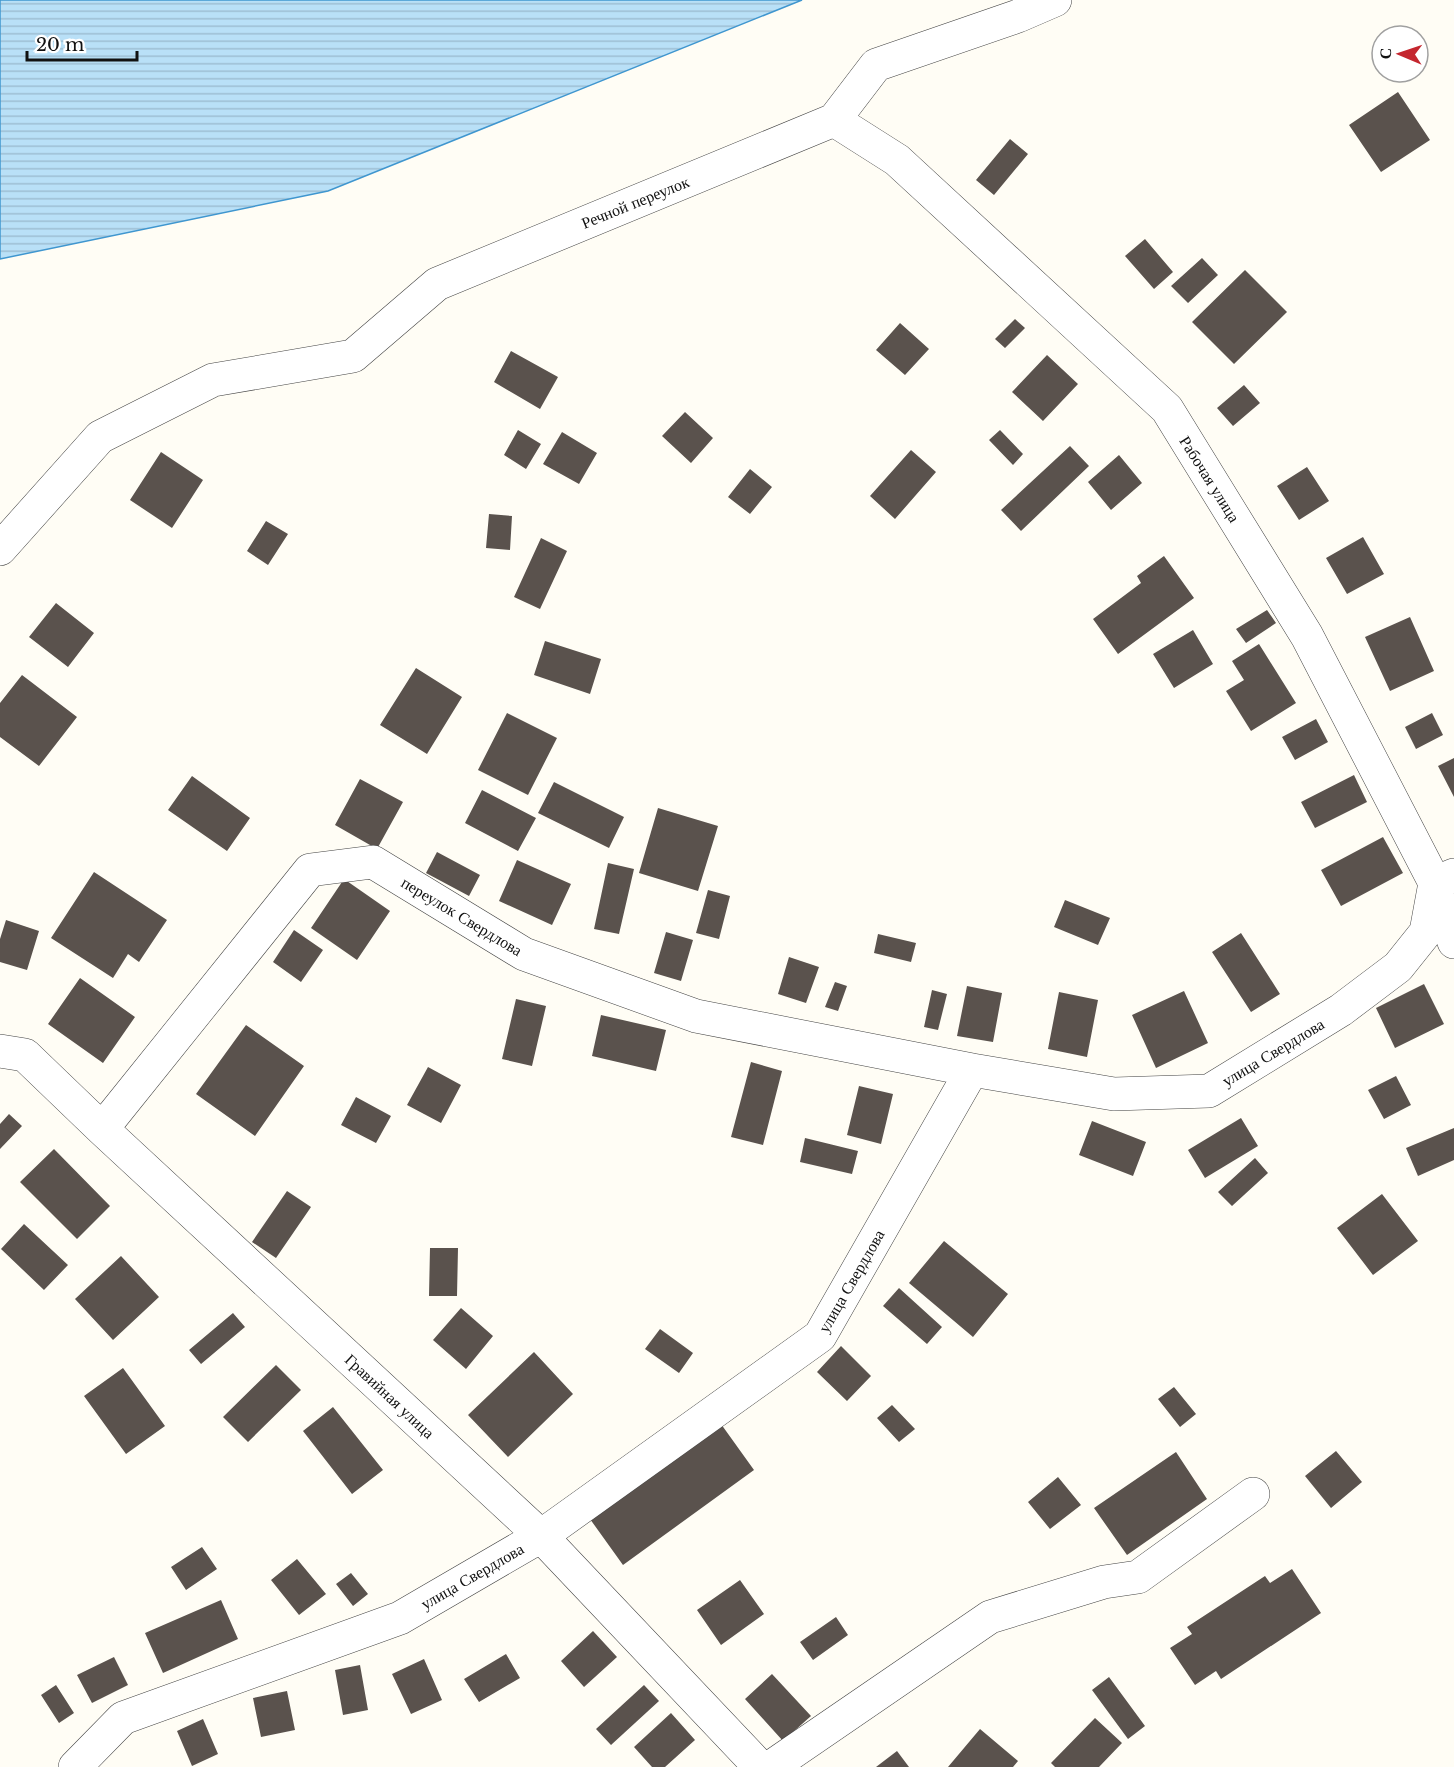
<svg xmlns="http://www.w3.org/2000/svg" width="1454" height="1767" viewBox="0 0 1454 1767" font-family="'Libre Baskerville',serif">
  <defs>
    <pattern id="water-rules" width="6" height="5" patternUnits="userSpaceOnUse" patternTransform="scale(1.5)"><rect width="6" height="5" fill="#b9e0f7"/><path d="M0 2.5h6" fill="none" stroke="#9ebfd3"/></pattern>
  </defs>
  <rect width="100%" height="100%" fill="#fffdf5"/>
  <!-- water -->
  <path fill="url(#water-rules)" stroke="#3f96cf" stroke-width="1.5" d="M0,0H802L328,191L0,259Z"/>
  <!-- building -->
  <path fill="#5a524d" d="M1398,92L1430,140L1381,172L1349,125Z
    M1010,139L1028,154L994,195L976,180Z
    M1145,239L1173,272L1154,289L1125,256Z
    M1202,258L1218,275L1188,303L1171,286Z
    M1245,270L1287,312L1234,364L1192,322Z
    M1015,319L1025,328L1005,348L995,339Z
    M900,323L929,349L905,375L876,350Z
    M511,351L558,377L540,409L494,382Z
    M1047,355L1078,384L1043,421L1012,392Z
    M1244,385L1260,403L1233,426L1217,408Z
    M685,412L713,438L691,463L662,436Z
    M518,430L541,444L526,469L504,455Z
    M1000,430L1023,454L1013,465L989,440Z
    M562,432L597,453L579,484L543,464Z
    M1070,446L1089,466L1021,531L1001,510Z
    M911,450L936,472L895,519L870,496Z
    M161,452L203,480L172,528L130,500Z
    M1119,455L1142,483L1111,510L1088,482Z
    M1307,467L1329,501L1299,520L1277,486Z
    M750,469L772,487L750,514L728,497Z
    M489,514L512,516L510,550L486,548Z
    M266,521L288,534L268,565L247,551Z
    M1363,537L1384,574L1347,594L1326,558Z
    M541,538L567,551L540,609L514,597Z
    M1164,556L1194,598L1118,654L1093,619L1141,583L1137,576Z
    M56,603L94,633L68,667L29,637Z
    M1267,610L1276,623L1246,643L1236,629Z
    M1410,617L1434,671L1390,691L1365,637Z
    M1193,630L1213,664L1174,688L1153,654Z
    M545,641L601,659L590,694L534,675Z
    M1259,644L1296,703L1251,731L1226,691L1244,680L1232,661Z
    M416,668L462,697L427,754L380,725Z
    M22,675L77,717L39,766L0,737V703Z
    M507,713L557,738L528,795L478,770Z
    M1432,713L1443,735L1416,749L1405,727Z
    M1316,719L1328,742L1295,760L1282,737Z
    M1454,758V797L1438,766Z
    M1354,775L1367,802L1315,828L1301,802Z
    M192,776L250,818L227,851L168,810Z
    M360,779L403,802L377,849L335,825Z
    M554,782L624,817L609,848L538,813Z
    M482,790L536,818L518,851L465,823Z
    M658,808L718,826L698,891L639,873Z
    M1383,837L1403,873L1341,906L1321,870Z
    M437,852L480,875L469,896L426,873Z
    M517,860L571,884L552,925L499,901Z
    M608,863L634,869L619,934L594,929Z
    M94,872L167,920L139,962L128,954L113,978L51,938Z
    M344,879L390,911L357,960L311,928Z
    M708,890L730,896L719,939L696,933Z
    M1065,900L1110,918L1098,945L1054,927Z
    M6,920L39,931L27,970L0,962V939Z
    M294,930L323,950L301,982L273,962Z
    M666,932L693,940L681,981L654,973Z
    M1241,933L1280,994L1251,1012L1212,952Z
    M878,934L916,943L911,962L874,953Z
    M789,957L819,967L806,1003L778,994Z
    M80,978L135,1017L103,1063L48,1024Z
    M835,982L847,986L838,1011L825,1007Z
    M1424,984L1444,1024L1395,1048L1376,1008Z
    M967,986L1002,993L993,1042L957,1036Z
    M932,990L947,994L938,1030L924,1027Z
    M1184,991L1208,1043L1156,1068L1132,1015Z
    M1059,992L1098,1000L1087,1057L1048,1049Z
    M516,999L546,1006L532,1066L502,1059Z
    M601,1015L666,1030L656,1071L592,1056Z
    M246,1025L304,1066L255,1136L196,1094Z
    M751,1062L782,1071L763,1145L731,1137Z
    M428,1067L461,1085L441,1123L407,1105Z
    M1396,1076L1411,1105L1384,1119L1368,1090Z
    M859,1086L893,1094L881,1144L847,1135Z
    M356,1097L391,1116L376,1143L341,1125Z
    M9,1114L22,1126L0,1149V1124Z
    M1241,1118L1258,1146L1205,1178L1188,1150Z
    M1092,1121L1146,1142L1133,1176L1079,1155Z
    M1454,1128V1160L1418,1176L1406,1148Z
    M805,1138L858,1151L852,1174L800,1162Z
    M54,1149L110,1206L77,1239L20,1182Z
    M1255,1158L1268,1173L1232,1206L1218,1192Z
    M287,1191L311,1207L276,1258L252,1242Z
    M1382,1194L1418,1241L1373,1275L1337,1228Z
    M24,1224L68,1265L44,1290L1,1249Z
    M944,1241L1008,1294L973,1337L909,1283Z
    M430,1248H458L457,1296H429Z
    M121,1256L159,1297L113,1340L75,1299Z
    M899,1288L942,1327L927,1344L883,1306Z
    M461,1308L493,1336L466,1369L433,1340Z
    M233,1313L245,1327L201,1364L189,1350Z
    M660,1329L693,1353L679,1373L645,1349Z
    M841,1346L871,1376L847,1401L817,1372Z
    M534,1352L573,1394L508,1457L468,1415Z
    M276,1365L301,1390L248,1442L223,1417Z
    M123,1368L165,1426L126,1454L84,1396Z
    M1174,1387L1196,1414L1180,1427L1158,1399Z
    M892,1405L915,1429L899,1442L877,1418Z
    M333,1407L383,1470L352,1494L303,1431Z
    M721,1424L754,1470L623,1565L590,1519Z
    M1336,1451L1362,1482L1331,1508L1305,1476Z
    M1176,1452L1207,1499L1127,1555L1094,1508Z
    M1058,1477L1081,1505L1050,1529L1028,1502Z
    M202,1547L217,1569L186,1590L171,1567Z
    M297,1559L326,1594L299,1615L271,1580Z
    M1292,1569L1321,1613L1221,1679L1216,1671L1195,1685L1170,1648L1192,1634L1187,1627L1265,1576L1270,1583Z
    M351,1573L368,1594L353,1606L336,1584Z
    M740,1580L764,1614L721,1645L697,1610Z
    M221,1600L238,1639L163,1673L145,1633Z
    M836,1617L848,1635L813,1660L800,1642Z
    M593,1631L617,1657L584,1687L561,1661Z
    M506,1654L520,1678L479,1702L464,1679Z
    M114,1657L128,1685L92,1703L77,1675Z
    M424,1659L442,1700L411,1714L392,1674Z
    M360,1665L368,1710L343,1715L335,1670Z
    M772,1674L811,1716L783,1741L745,1699Z
    M1109,1677L1145,1726L1128,1739L1092,1690Z
    M56,1685L74,1713L59,1723L41,1695Z
    M644,1685L659,1701L611,1745L596,1729Z
    M287,1691L295,1730L261,1737L253,1698Z
    M671,1713L695,1740L665,1767H652L634,1747Z
    M1095,1718L1122,1743L1099,1767H1055L1051,1763Z
    M203,1719L218,1754L192,1766L177,1731Z
    M980,1729L1018,1761L1013,1767H948Z
    M897,1751L909,1767H876Z"/>
  <g fill="none" stroke-linecap="round" stroke-linejoin="round">
    <!-- minor casing -->
    <g stroke="#444" stroke-width="34">
      <path id="minor" d="M834,120L897,160L1167,409L1307,636L1435,883L1454,942
        M0,549L100,437L213,380L353,356L437,284L834,120L876,65L1018,16L1055,0
        M0,1051L25,1055L102,1129L541,1536L760,1767
        M102,1129L310,870L373,862L524,954L696,1016L972,1070
        M75,1767L123,1718L400,1618L541,1536L820,1336L972,1070L1114,1094L1209,1091L1341,1010L1398,967L1426,932L1435,883L1454,875
        M771,1767L990,1617L1104,1582L1138,1577L1253,1494"/>
    </g>
    <!-- minor -->
    <use href="#minor" stroke="#fff" stroke-width="33"/>
  </g>
  <g text-anchor="middle" stroke-width="6" stroke-linejoin="round" paint-order="stroke">
    <!-- street labels -->
    <g font-size="16" fill="#111" stroke="#fff">
      <text transform="translate(635 202) rotate(-22)" y="6">Речной переулок</text>
      <text transform="translate(1210 479) rotate(58)" y="6">Рабочая улица</text>
      <text transform="translate(462 916) rotate(31)" y="6">переулок Свердлова</text>
      <text transform="translate(1273 1052) rotate(-31)" y="6">улица Свердлова</text>
      <text transform="translate(851 1281) rotate(-60)" y="6">улица Свердлова</text>
      <text transform="translate(390 1396) rotate(43)" y="6">Гравийная улица</text>
      <text transform="translate(472 1576) rotate(-30)" y="6">улица Свердлова</text>
    </g>
  </g>
  <!-- north arrow -->
  <g transform="translate(1400 54) rotate(272)"><circle r="28" fill="#ffffff" stroke="#a0a0a0" stroke-width="1.5"/>
  <path d="M0-4.5L10 22L0 15L-10 22Z" fill="#c4262e"/>
  <text y="-9" font-size="16" font-weight="bold" text-anchor="middle" fill="#111111">С</text>
  </g>
  <!-- scale -->
  <path d="M27 51v9h110v-9" fill="none" stroke="#111111" stroke-width="3"/>
  <text x="36" y="51" font-size="18" fill="#111111" stroke="#ffffff" stroke-width="4.5" paint-order="stroke">20 m</text>
</svg>
